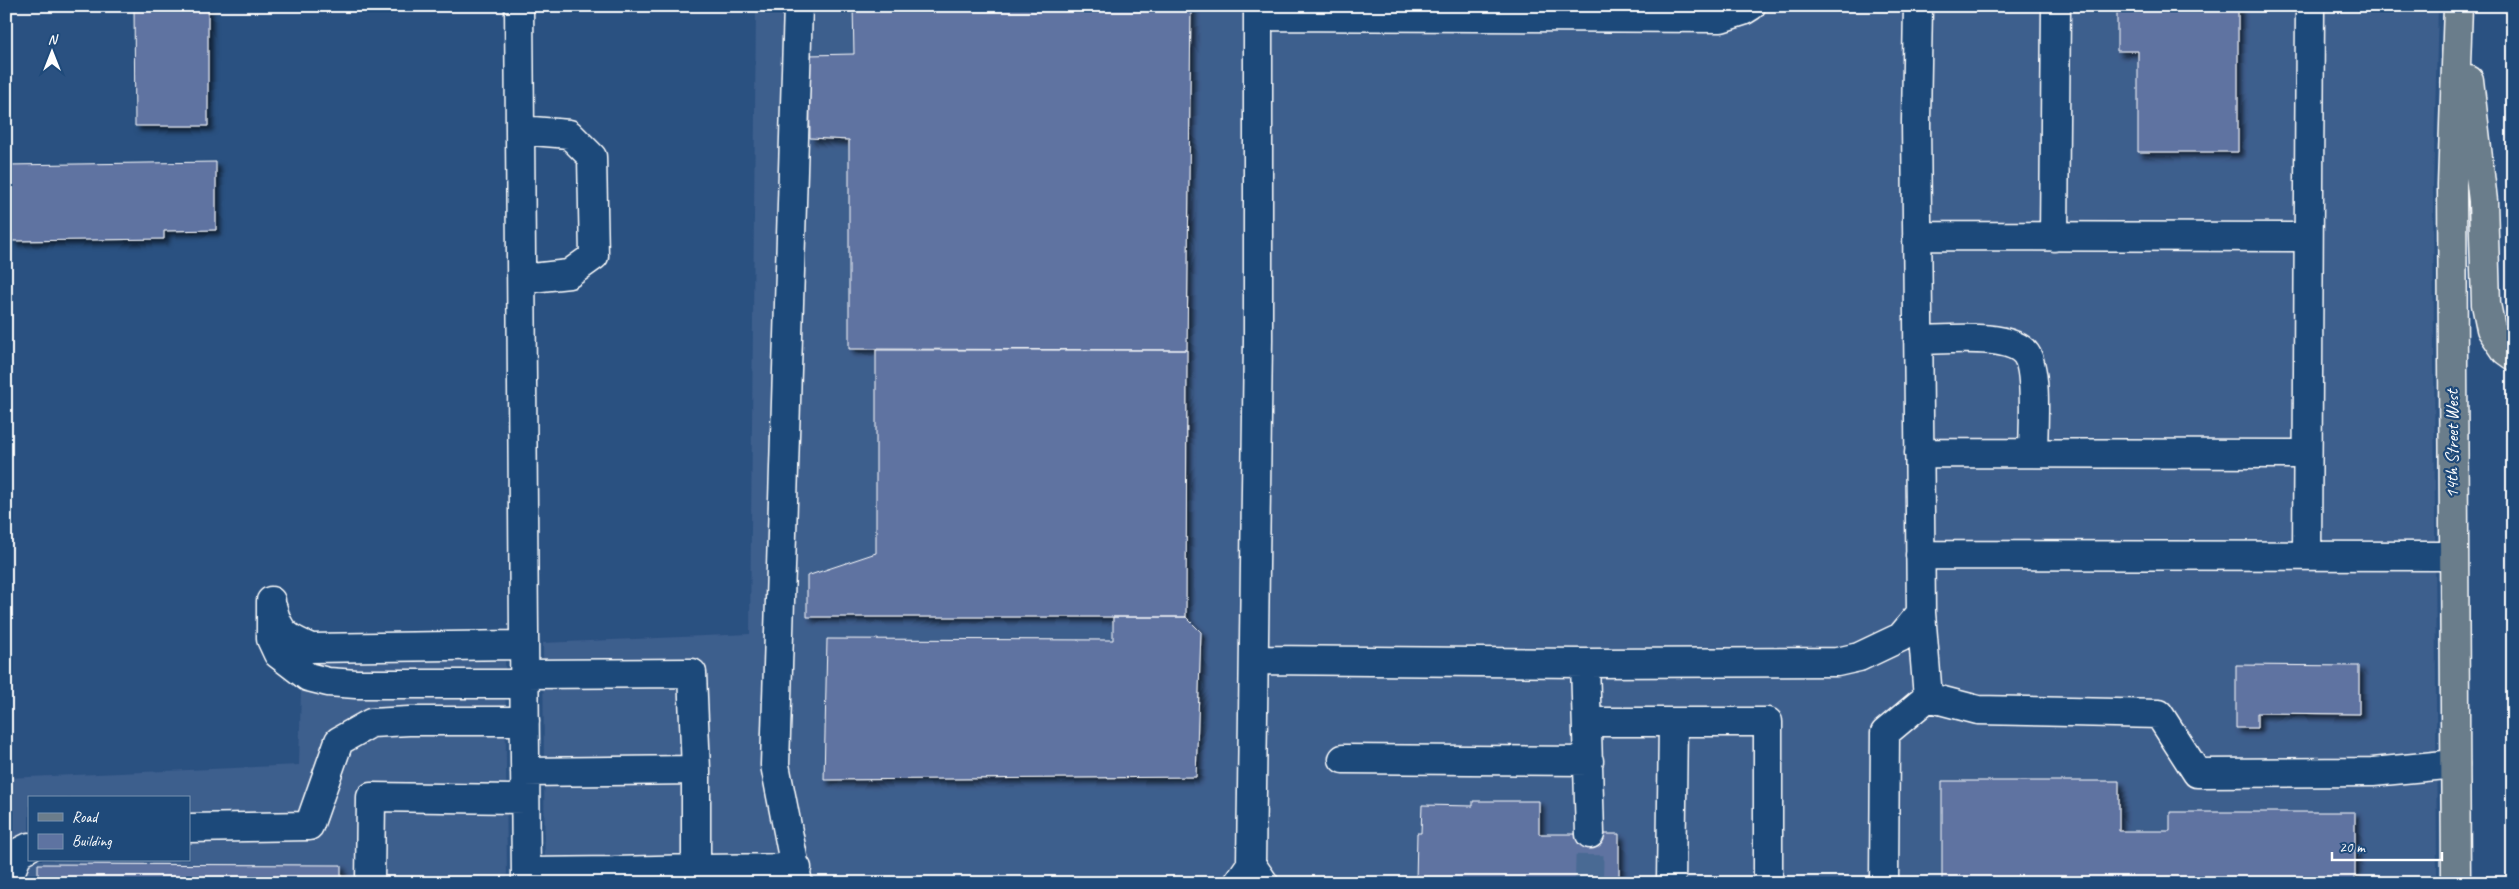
<svg xmlns="http://www.w3.org/2000/svg" width="2519" height="889" viewBox="0 0 2519 889" font-family="Caveat,sans-serif">
  <defs>
    <filter id="shadow"><feDropShadow dx="4.5" dy="4.5" stdDeviation="2.5" flood-color="#0009"/></filter>
  </defs>
  <rect width="100%" height="100%" fill="#2a5181"/>
  <filter id="ink" filterUnits="userSpaceOnUse"><feTurbulence type="fractalNoise" baseFrequency=".02" numOctaves="2"/><feDisplacementMap in="SourceGraphic" scale="10" xChannelSelector="R" yChannelSelector="G"/><feConvolveMatrix kernelMatrix="1 2 1 2 8 2 1 2 1" color-interpolation-filters="sRGB"/></filter>
  <g filter="url(#ink)">
    <!-- built -->
    <path fill="#3e5e8d" fill-rule="evenodd" d="M756,6H2438L2433,185L2437,883H545L543,643L750,634Z
      M505,645L507,883H6V778L299,765L302,653ZM29,798H189V860H29Z"/>
    <!-- building -->
    <path fill="#5e73a1" stroke="#fff" filter="url(#shadow)" d="M134,6H208V126H135Z
      M853,6H1191L1187,350L849,349V140L810,138L809,55L854,54Z
      M2117,6H2238V152H2138V51H2117Z
      M216,162V230L164,231V239L12,241V233H6V165Z
      M876,350H1187L1186,617H807V576L876,553Z
      M1113,617H1186L1201,632L1196,777L824,780L827,639L1113,640Z
      M2236,665L2359,666V714L2257,713V728H2236Z
      M1942,781H2119V831H2170V812H2355V883H1942Z
      M1473,801H1539V834H1619V883H1416L1417,833H1421L1422,805L1473,806Z
      M38,864L341,865V883H38Z"/>
    <g fill="none" stroke-linecap="round" stroke-linejoin="round">
      <!-- minor-tunnel -->
      <path stroke="#4a6b94" stroke-width="28" stroke-dasharray="28 14" stroke-linecap="butt" d="M1589,883L1590,834"/>
      <!-- minor casing -->
      <g stroke="#fff" stroke-width="31">
        <path id="minor" d="M519,6L526,883
          M798,6L775,765L798,883
          M1258,16L1721,18L1743,11L1751,6
          M520,130L569,134L592,157L594,256L569,274L522,279
          M1917,236L2308,237
          M2054,237L2056,6
          M1918,340C1944,340 2010,332 2026,354C2038,371 2033,431 2033,453
          M1919,453L2307,454
          M1920,555L2453,556
          M2307,556L2310,6
          M271,601V639L278,654L308,677L328,682L356,684H525
          M273,609C279,634 288,638 311,648L524,645
          M1254,660L1585,663L1837,662L1859,657L1901,637L1921,613L1916,121L1918,6
          M1585,663L1590,834
          M525,674L692,673L696,770
          M1928,697L1978,710L2159,714L2197,773L2373,772L2455,764
          M1587,722H1768V883
          M1343,759L1589,761
          M525,772L696,770V869L615,871
          M189,828L309,826L339,741L371,723L409,721H525
          M1251,864L1258,340V6
          M696,869L797,868
          M526,872L615,871L614,883
          M6,883L19,852L29,847
          M370,883L371,797L525,799
          M1238,883L1251,864L1264,883
          M1671,883L1673,722
          M1884,883L1885,733L1928,697L1921,613"/>
      </g>
      <!-- major casing -->
      <g stroke="#fff" stroke-width="31">
        <path id="major" d="M2469,80L2483,201L2486,304L2491,329L2506,351L2513,356
          M2456,883L2452,185L2458,6"/>
      </g>
      <!-- minor -->
      <use href="#minor" stroke="#1f4a7a" stroke-width="28"/>
      <!-- major -->
      <use href="#major" stroke="#6b7d8b" stroke-width="28"/>
    </g>
  </g>
  <g text-anchor="middle" stroke-width="4.5" stroke-linejoin="round" paint-order="stroke">
    <!-- street labels -->
    <g font-size="18" fill="#fff" stroke="#1f4a7a">
      <text transform="translate(2452 444) rotate(-90)" y="6">14th Street West</text>
    </g>
  </g>
  <!-- margin -->
  <rect width="2519" height="889" fill="none" stroke="#1f4a7a" stroke-width="25"/>
  <rect x="12" y="12" width="2494" height="864" fill="none" stroke="#fff" stroke-width="2" filter="url(#ink)"/>
  <!-- legend -->
  <rect x="28" y="796" width="162" height="65" fill="#1f4a7a" stroke="#7992af"/>
  <rect x="38" y="813" width="25" height="8" fill="#6b7d8b" stroke="#7992af"/>
  <text x="72" y="822" font-size="15" fill="#ffffff">Road</text>
  <rect x="38" y="834" width="25" height="15" fill="#5e73a1" stroke="#7992af"/>
  <text x="72" y="846" font-size="15" fill="#ffffff">Building</text>
  <!-- north arrow -->
  <g transform="translate(52 52)" stroke="#1f4a7a" stroke-width="4" paint-order="stroke">
  <path d="M0-4L9 19L0 12L-9 19Z" fill="#ffffff"/>
  <text y="-8" font-size="14" font-weight="bold" text-anchor="middle" fill="#ffffff">N</text>
  </g>
  <!-- scale -->
  <path d="M2332 852v8h110v-8" fill="none" stroke="#ffffff" stroke-width="2.5"/>
  <text x="2339" y="852" font-size="15" fill="#ffffff" stroke="#1f4a7a" stroke-width="4" paint-order="stroke">20 m</text>
</svg>
